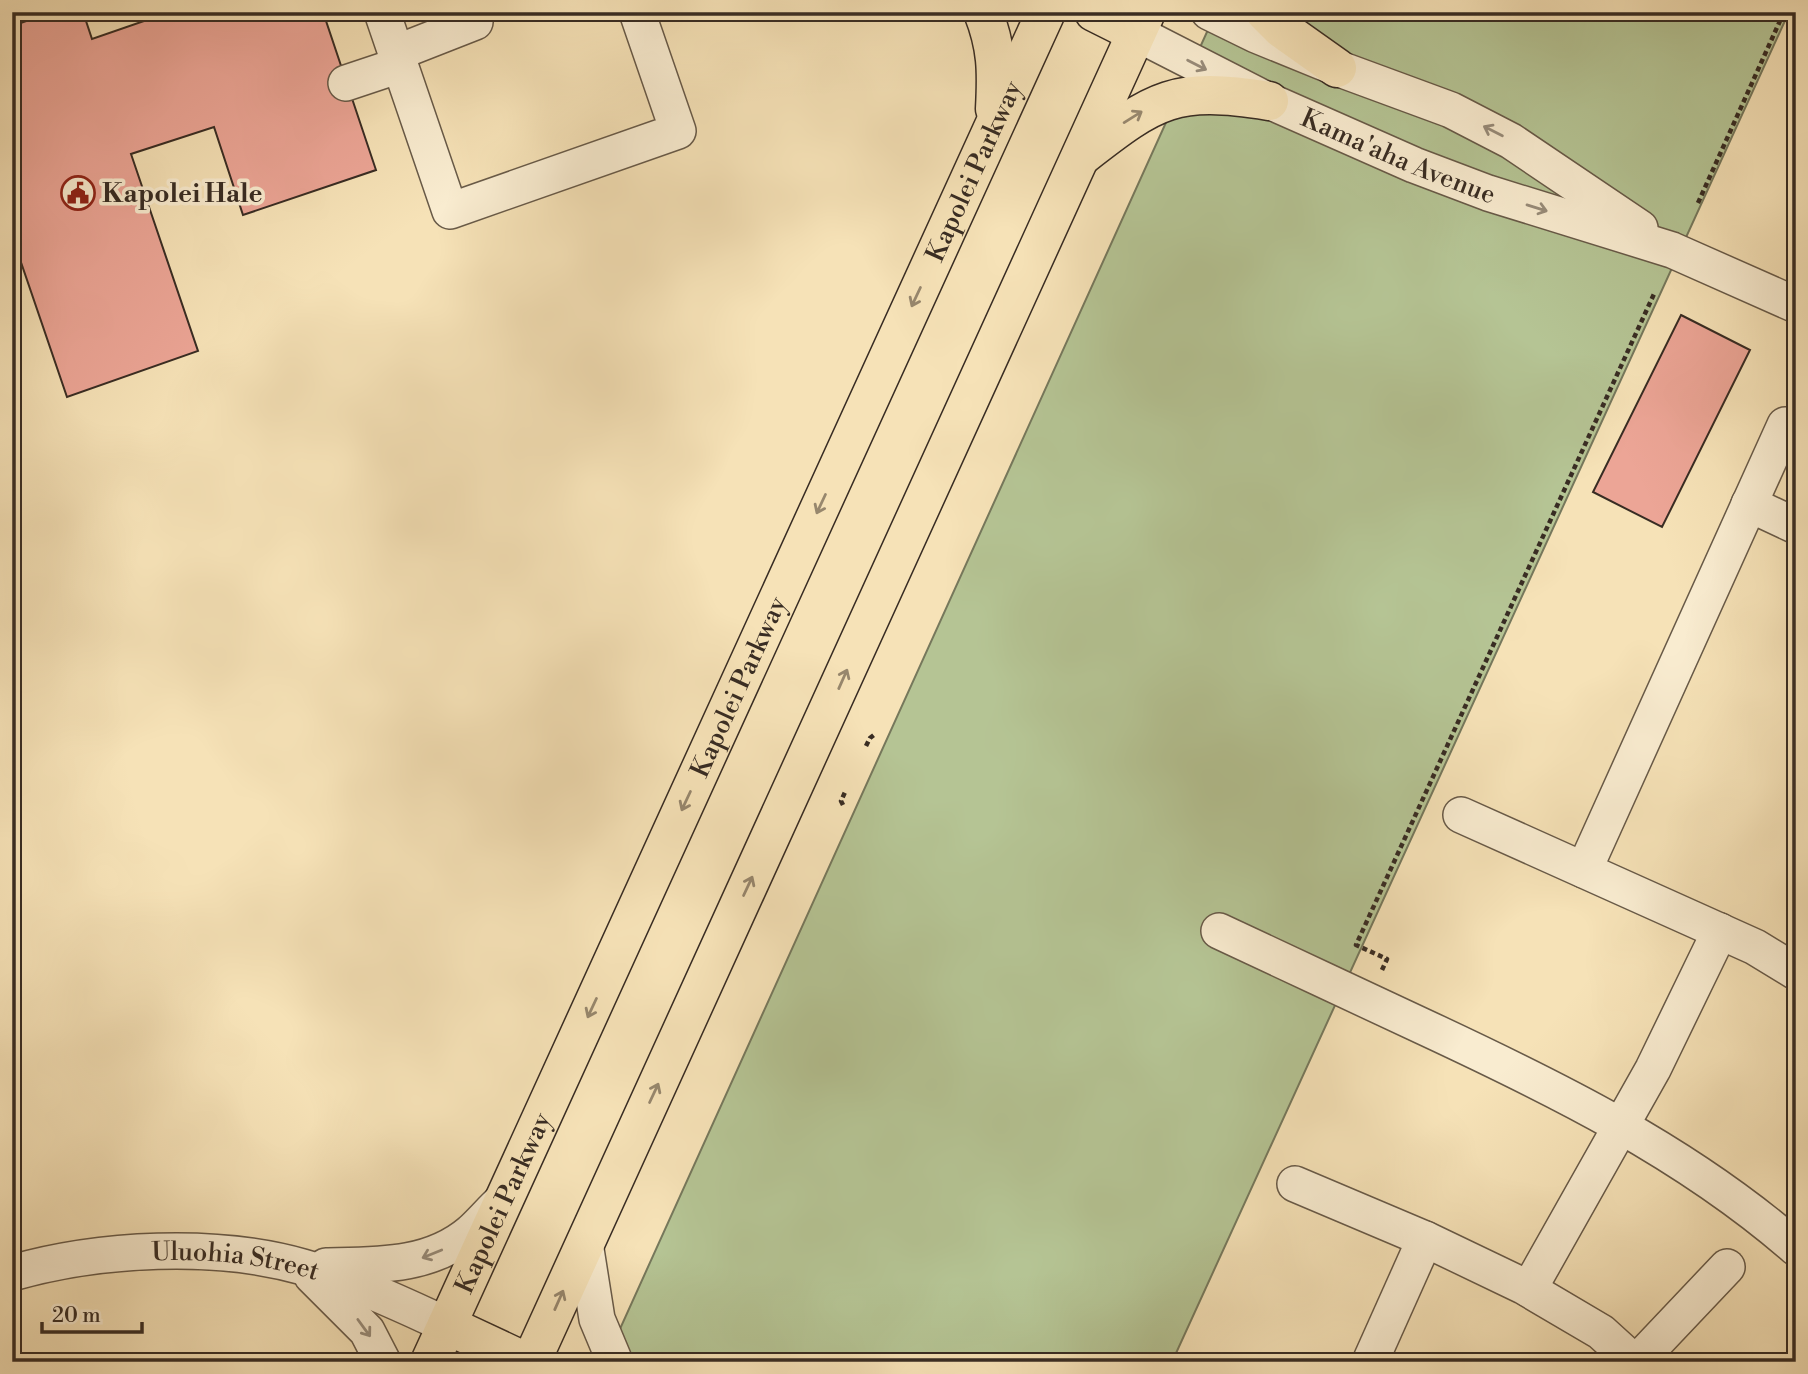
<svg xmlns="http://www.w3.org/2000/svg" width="1808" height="1374" viewBox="0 0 1808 1374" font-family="'Libre Bodoni',serif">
  <rect width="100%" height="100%" fill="#f6e2b7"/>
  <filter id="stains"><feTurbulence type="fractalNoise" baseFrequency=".00286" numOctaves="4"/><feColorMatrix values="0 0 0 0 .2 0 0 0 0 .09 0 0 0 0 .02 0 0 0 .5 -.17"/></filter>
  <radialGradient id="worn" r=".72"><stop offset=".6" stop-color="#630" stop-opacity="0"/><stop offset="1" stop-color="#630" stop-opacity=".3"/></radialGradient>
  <!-- green -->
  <path fill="#b5c494" stroke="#76785c" stroke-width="2" d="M1216,12H1789L1172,1362H605Z"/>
  <!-- building -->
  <path fill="#eca596" stroke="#382c23" stroke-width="2" d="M52,12H83L92,39L170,12H323L376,170L243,215L214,127L131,154L198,351L67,397L12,236V26Z
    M1681,315L1750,350L1662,527L1593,492Z"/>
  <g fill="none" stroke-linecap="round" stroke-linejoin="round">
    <!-- minor casing -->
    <g stroke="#685a48" stroke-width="38">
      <g id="minor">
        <path d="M382,12L450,211L678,131L637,12"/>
        <path d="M1209,12L1256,35L1337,68L1451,110L1511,141L1640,228"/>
        <path id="s1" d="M1136,33L1269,101L1414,165L1488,193L1672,250L1796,305"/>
        <path d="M396,53L475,22L472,12"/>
        <path d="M346,83L400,65"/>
        <path d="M1749,504L1796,526"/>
        <path d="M1461,815L1755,947L1796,972"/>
        <path d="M1584,870L1785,425"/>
        <path d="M1219,931C1287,963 1354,994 1422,1026C1553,1087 1686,1152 1796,1248"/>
        <path d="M1295,1184L1425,1239L1523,1286L1601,1332L1634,1362"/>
        <path d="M585,1243L597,1319L615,1362"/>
        <path d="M326,1266C377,1265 430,1267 471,1232C482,1222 491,1211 502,1201"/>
        <path id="s2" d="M12,1273C99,1248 216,1242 303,1267C353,1281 400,1304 447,1325"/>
        <path d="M312,1276L367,1331L383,1362"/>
        <path d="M1529,1289L1653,1069L1720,931"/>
        <path d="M1370,1362L1425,1239"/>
        <path d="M1637,1362L1727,1267"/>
      </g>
    </g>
    <!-- major casing -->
    <g stroke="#382c23" stroke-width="41">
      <g id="major">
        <path d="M983,12C997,47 997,72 995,109"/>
        <path d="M1094,12L1136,33"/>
        <path d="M1265,12L1282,29L1337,68"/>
        <path d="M1083,155C1156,98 1175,86 1269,101"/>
        <path d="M447,1325L526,1362"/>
        <path id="s3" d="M430,1362L1046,12"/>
        <path d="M531,1362L1146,12"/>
      </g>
    </g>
    <!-- path -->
    <path stroke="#382c23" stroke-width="4.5" stroke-dasharray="5 3.5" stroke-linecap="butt" d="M1698,203L1784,12
      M866,746L870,738L875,734
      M843,805L841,801L846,790
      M1382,970L1387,959L1356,945L1654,294"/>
    <!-- minor -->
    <use href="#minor" stroke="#f9ecd0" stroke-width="35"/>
    <!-- major -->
    <use href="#major" stroke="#f6e2b7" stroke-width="38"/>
  </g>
  <!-- one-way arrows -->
  <defs><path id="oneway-shaft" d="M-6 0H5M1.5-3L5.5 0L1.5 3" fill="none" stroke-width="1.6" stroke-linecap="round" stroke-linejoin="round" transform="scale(1.75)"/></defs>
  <g stroke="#988c7a">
    <use href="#oneway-shaft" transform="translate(1197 65) rotate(27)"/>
    <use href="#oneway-shaft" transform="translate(1493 131) rotate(-153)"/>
    <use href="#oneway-shaft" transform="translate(1537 208) rotate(17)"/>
    <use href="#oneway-shaft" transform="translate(432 1254) rotate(158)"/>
    <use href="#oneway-shaft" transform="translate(364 1328) rotate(54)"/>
  </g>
  <g stroke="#97876d">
    <use href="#oneway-shaft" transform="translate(1133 117) rotate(-32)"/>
    <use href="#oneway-shaft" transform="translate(916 297) rotate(115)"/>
    <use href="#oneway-shaft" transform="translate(821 504) rotate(115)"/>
    <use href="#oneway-shaft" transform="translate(843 679) rotate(-66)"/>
    <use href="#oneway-shaft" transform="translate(686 801) rotate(115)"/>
    <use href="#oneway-shaft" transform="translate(748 886) rotate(-65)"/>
    <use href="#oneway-shaft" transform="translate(592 1008) rotate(115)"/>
    <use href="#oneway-shaft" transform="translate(654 1093) rotate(-65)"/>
    <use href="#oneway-shaft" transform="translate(559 1300) rotate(-66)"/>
  </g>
  <!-- icons -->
  <defs>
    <g id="civic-ring" transform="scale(1.75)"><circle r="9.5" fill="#f9ecd0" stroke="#8f2418" stroke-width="1.5"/><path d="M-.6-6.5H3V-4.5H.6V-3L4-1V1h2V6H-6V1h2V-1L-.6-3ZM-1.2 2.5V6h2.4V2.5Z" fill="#8f2418"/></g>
  </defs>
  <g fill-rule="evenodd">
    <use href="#civic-ring" x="78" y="193"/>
  </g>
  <g text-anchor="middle" stroke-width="7" stroke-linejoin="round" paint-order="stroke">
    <!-- street labels -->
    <g font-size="26" fill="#382c23" stroke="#f9ecd0">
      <text dy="9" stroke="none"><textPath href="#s1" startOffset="290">Kama'aha Avenue</textPath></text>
      <text dy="9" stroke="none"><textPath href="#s3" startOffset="1309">Kapolei Parkway</textPath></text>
      <text dy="9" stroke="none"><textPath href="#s3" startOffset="742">Kapolei Parkway</textPath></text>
      <text dy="9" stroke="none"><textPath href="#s3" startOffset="175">Kapolei Parkway</textPath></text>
      <text dy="9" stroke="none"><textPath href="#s2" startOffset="226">Uluohia Street</textPath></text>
    </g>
    <!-- poi labels -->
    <g font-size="26" font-weight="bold" fill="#382c23" stroke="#f9ecd0" text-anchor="start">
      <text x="102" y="202">Kapolei Hale</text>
    </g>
  </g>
  <!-- margin -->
  <rect width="1808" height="1374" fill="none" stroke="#f6e2b7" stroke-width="42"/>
  <rect x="14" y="14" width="1780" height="1346" fill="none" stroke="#382c23" stroke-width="3.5"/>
  <rect x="21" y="21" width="1766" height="1332" fill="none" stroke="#382c23" stroke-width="2"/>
  <!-- scale -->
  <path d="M42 1322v10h100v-10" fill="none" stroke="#382c23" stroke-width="3.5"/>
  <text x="52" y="1322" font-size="21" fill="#382c23" stroke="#f9ecd0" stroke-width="5" paint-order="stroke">20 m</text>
  <rect width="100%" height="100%" filter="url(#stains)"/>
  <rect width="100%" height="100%" fill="url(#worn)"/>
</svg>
